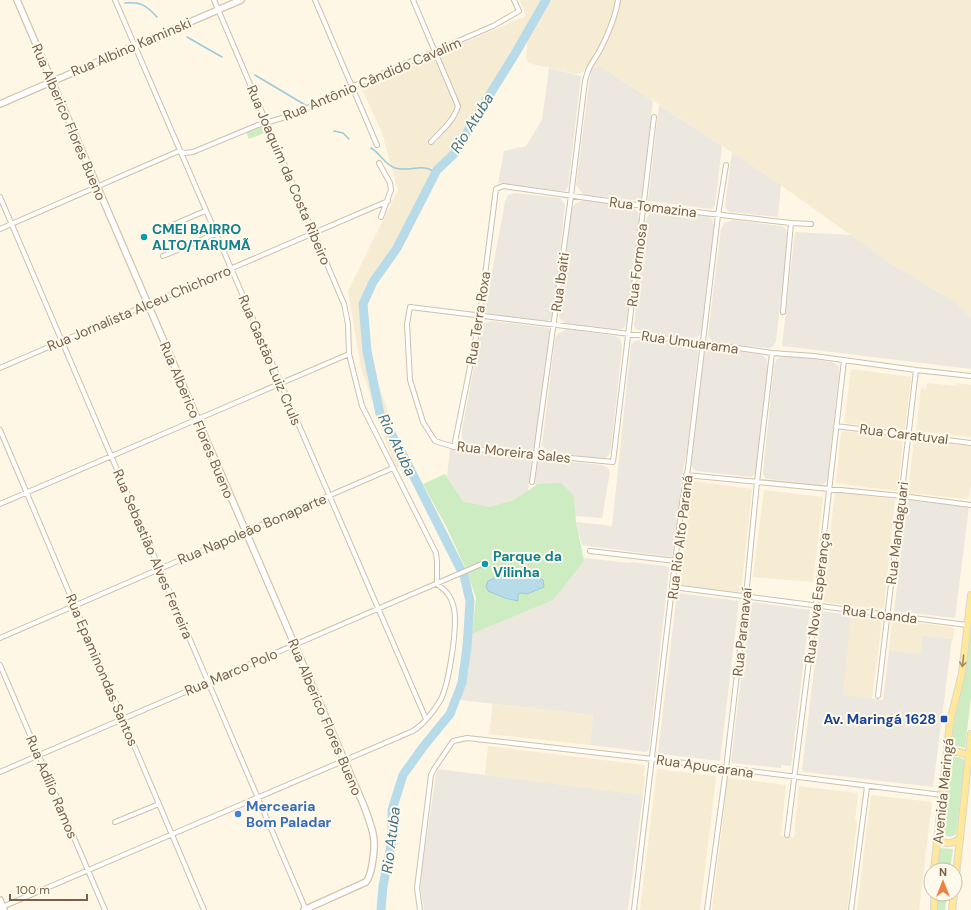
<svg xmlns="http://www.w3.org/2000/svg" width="971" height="910" viewBox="0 0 971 910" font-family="'DM Sans',sans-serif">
  <rect width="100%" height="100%" fill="#fef7e5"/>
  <!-- residential -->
  <path fill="#f6ebd3" d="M520,0H546L479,114L423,197L371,292L364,317L377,380L407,466L395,467L361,368L348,291L398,190L382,133L361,87L526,16Z
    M551,0H971V318L942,294L890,263L765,174L600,66L576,74L528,63L526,57L528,37Z
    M851,369L911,377L905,429L903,430L844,423Z
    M927,383L956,386L957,383L971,385V437L916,431L921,388L926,389Z
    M844,431L903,438L898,489L896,491L836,483L841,433Z
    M914,439L971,445V483L969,497L967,499L908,493Z
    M694,481L752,489L741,591L739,592L682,585L680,582L692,483Z
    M764,490L823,497L813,582L753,577Z
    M835,492L895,499L884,608L882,609L822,602Z
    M851,615L880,619L882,620L872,699L842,695Z
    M892,620L951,627L954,629L953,639L922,635L920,654L889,650Z
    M493,704L593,715L590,745L489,734Z
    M488,746L644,765L645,766L643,776H645L643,795L485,775Z
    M657,769L715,776L716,778L700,910H640Z
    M728,778L786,785L781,836L794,837L799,786L858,793L855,821H857L847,910H712Z
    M871,795L932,802L919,910H857Z"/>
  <!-- industrial -->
  <path fill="#ede8df" d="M600,66L653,101L642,201L584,195L576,185L591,69Z
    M549,68L581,76L568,187L565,191H560L498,183L504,151L526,146L542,120Z
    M659,105L722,146L715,205L711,209L648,201Z
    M732,152L781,185L778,217L731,212L726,209L725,205Z
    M515,193L560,198L565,205L553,315L550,320L546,321L490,314L486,312L485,309L505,202L508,195Z
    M583,200L631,207L635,209L638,212L639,220L627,319L625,326L622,329H615L566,323L561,320L559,316L571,210L575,204Z
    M658,209L704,215L710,217L713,221L714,228L702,328L700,335L697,337L693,338L643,332L636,329L634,325L646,219L650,213Z
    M733,220L781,226L785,228L787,232L788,239L776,341L773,347L769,348L715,343L712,341L708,335L721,229L724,223Z
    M795,232L851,235L890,263L942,294L956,304L971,318V369L782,346Z
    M492,321L542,327L548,328L550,331L536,448L534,449L529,450L471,445L464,442L462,438V430L481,329L485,323Z
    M567,329L615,336L619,338L621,341L622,349L611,448L609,455L606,458H599L549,452L545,449L542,445L555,339L558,333Z
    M639,340L690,346L695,347L698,352L687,452L684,465L672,557L582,545L576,522L612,526L631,345L635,341Z
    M715,347L763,355L767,360L768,367L757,467L755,474L751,477L697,471L694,470L691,465L703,357L706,351Z
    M786,355L832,362L836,364L839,367V375L828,475L826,482L822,485L768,479L765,478L763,473L774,365L777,359Z
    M450,449L530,458L531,463L528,491L514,500L489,507L463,501L447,477Z
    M541,459L602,465L608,468L610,472L602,518L575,516L574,496L535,486L537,464Z
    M907,500L969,507L955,618L894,611Z
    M584,558L630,563V562L667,566L669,568L649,750L646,752L590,745L593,715L460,700L468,674L472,634L553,600Z
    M677,593L739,601L720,761L660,754L658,752Z
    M751,602L810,610L791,766L781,765V768L732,763L731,761L750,604Z
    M821,611L851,615L843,695L883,700L889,650L920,654L922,635L952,639L933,787L804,772L802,769Z
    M438,769L643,795L628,910H424L420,882L436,774Z"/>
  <!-- green -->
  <path fill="#cdecc2" d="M261,127L266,128L268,130L267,132L249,139L246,132Z
    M445,474L463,501L489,507L514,500L538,484L561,483L574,496L576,522L584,561L553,600L472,634L476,598L466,569L447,528L423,484Z
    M971,625V697L965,748L957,746L951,747L954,723L965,674Z
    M954,757H960L965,761L956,834C951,838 945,837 941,831L950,760Z
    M939,848L953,849L950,870H937Z
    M937,894H947L945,910H937Z"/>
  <!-- water -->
  <path fill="#b8dbe9" stroke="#9dc9db" d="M509,571H515C523,578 533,574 543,580L544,587L527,594L522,593L518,594V601L505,598L488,591L486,586L488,581Z"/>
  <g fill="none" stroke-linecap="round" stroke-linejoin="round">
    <!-- stream -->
    <path stroke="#9dc9db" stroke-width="1.5" d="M125,3C141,2 146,5 157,17
      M187,37L222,57
      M255,75L307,106
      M334,131L343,133L349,139
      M371,148C380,153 385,165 395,168C405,171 415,167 424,168C429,168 432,171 436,173"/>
    <!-- river -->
    <path stroke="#b8dbe9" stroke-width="9" d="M381,910L383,886L392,840V810L403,775L423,747L450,714L462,683L467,647L470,601L464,576L401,451L380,414L367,351L363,304L373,282L397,248L437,170L456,152L474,120L515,54L546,0"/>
    <!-- street casing -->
    <g stroke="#d0c0aa" stroke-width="6">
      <path id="street" d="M115,0L426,719
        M315,0L377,145
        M413,0L458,106C454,121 441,131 431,142
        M654,117C641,232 627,347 613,462L454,447L435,441L423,422L410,380L407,324L410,307L703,343L772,353L814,356L916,370L971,376
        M379,163L390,183L391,190L381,217
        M0,197L306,910
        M168,227L205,211
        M0,229L179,151L185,153L193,152L258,125L296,114L328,97L493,26L519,11L514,0
        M163,256L215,234
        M783,312L791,223
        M0,368L388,201
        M836,426L971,443
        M0,430L204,910
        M454,447L479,322L496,189L503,186L644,206L791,223L811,224
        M686,475L902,496L971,505
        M532,482L571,196L585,81C589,65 592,64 600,50C607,37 616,15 618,0
        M0,504L349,354
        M590,551L676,561
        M673,587L967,625
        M0,638L393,468
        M0,665L105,910
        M878,696L916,370
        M0,772L484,563
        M115,822L159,804
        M787,835L816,605L844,360
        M0,908L413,731C424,724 435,710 441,699C449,683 455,638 455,620C455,612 453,601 448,594C445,590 441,587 437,584V562L436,553L362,406L349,354L348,324L344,304L214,0
        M420,910L417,888L431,775L434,769L453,741L467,738L653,759L942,795
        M634,910L682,503L688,468L718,215L726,165
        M707,910L726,769L746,596L757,482L772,353
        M851,910L867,787"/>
    </g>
    <!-- secondary casing -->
    <g stroke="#d5c3aa" stroke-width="8">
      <path id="secondary" d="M17,0L364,806C373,831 377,838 372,865C371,871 370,877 366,882L304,910
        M0,104L241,0
        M0,900L4,910"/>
    </g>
    <!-- primary casing -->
    <g stroke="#dcd6cf" stroke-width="8">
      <path id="primary" d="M947,756C954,750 962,751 969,757
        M938,836C943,846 951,844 960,839
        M934,870L950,722L962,673L971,595
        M955,885L971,734
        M934,910V894
        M952,910L954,894"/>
    </g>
    <!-- street -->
    <use href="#street" stroke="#fff" stroke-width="4"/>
    <!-- secondary -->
    <use href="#secondary" stroke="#fff" stroke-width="5.5"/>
    <!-- primary -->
    <use href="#primary" stroke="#ffe89a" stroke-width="6"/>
  </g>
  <!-- one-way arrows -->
  <defs><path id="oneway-shaft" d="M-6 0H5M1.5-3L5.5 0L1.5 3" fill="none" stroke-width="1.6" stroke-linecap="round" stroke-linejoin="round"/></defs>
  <use stroke="#a08961" href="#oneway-shaft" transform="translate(963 661) rotate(96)"/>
  <!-- markers -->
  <g fill="#0f9aa8" stroke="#fffaec" stroke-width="1.5">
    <circle cx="144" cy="237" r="4"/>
    <circle cx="485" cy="564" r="4"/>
  </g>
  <rect fill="#1a4fb4" stroke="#fffaec" stroke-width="1.5" x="940" y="715" width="8" height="8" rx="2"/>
  <circle fill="#3f7fe0" stroke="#fffaec" stroke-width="1.5" cx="238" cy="814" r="4"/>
  <g text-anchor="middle" stroke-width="4" stroke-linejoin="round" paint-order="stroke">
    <!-- street labels -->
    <g font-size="14" fill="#786048" stroke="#fffaec">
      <text transform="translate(131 47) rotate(-23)" y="5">Rua Albino Kaminski</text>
      <text transform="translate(372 79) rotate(-23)" y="5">Rua Antônio Cândido Cavalim</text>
      <text transform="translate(69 122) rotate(67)" y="5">Rua Alberico Flores Bueno</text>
      <text transform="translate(289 175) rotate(67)" y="5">Rua Joaquim da Costa Ribeiro</text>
      <text transform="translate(653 207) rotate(7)" y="5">Rua Tomazina</text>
      <text transform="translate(637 265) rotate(-83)" y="5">Rua Formosa</text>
      <text transform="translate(560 282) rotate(-82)" y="5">Rua Ibaiti</text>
      <text transform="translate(139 308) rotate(-23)" y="5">Rua Jornalista Alceu Chichorro</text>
      <text transform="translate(478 318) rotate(-81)" y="5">Rua Terra Roxa</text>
      <text transform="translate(690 342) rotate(8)" y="5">Rua Umuarama</text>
      <text transform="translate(270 360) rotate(67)" y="5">Rua Gastão Luiz Cruls</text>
      <text transform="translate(197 420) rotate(67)" y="5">Rua Alberico Flores Bueno</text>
      <text transform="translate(904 434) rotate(7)" y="5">Rua Caratuval</text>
      <text transform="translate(514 452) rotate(6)" y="5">Rua Moreira Sales</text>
      <text transform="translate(252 529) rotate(-23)" y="5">Rua Napoleão Bonaparte</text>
      <text transform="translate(897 533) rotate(-83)" y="5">Rua Mandaguari</text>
      <text transform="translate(680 537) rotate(-83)" y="5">Rua Rio Alto Paraná</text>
      <text transform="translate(153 554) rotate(67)" y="5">Rua Sebastião Alves Ferreira</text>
      <text transform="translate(817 598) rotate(-83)" y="5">Rua Nova Esperança</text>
      <text transform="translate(880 614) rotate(7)" y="5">Rua Loanda</text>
      <text transform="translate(742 632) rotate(-84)" y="5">Rua Paranavaí</text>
      <text transform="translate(102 670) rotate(67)" y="5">Rua Epaminondas Santos</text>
      <text transform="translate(231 672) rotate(-23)" y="5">Rua Marco Polo</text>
      <text transform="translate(325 717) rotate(67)" y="5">Rua Alberico Flores Bueno</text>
      <text transform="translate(705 766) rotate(8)" y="5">Rua Apucarana</text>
      <text transform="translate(52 787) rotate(67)" y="5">Rua Adílio Ramos</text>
      <text transform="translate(943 791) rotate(-84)" y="5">Avenida Maringá</text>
    </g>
    <!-- culture labels -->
    <g font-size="14" font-weight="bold" fill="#0d838f" stroke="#fffaec" text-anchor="start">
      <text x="152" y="234">CMEI BAIRRO<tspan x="152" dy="16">ALTO/TARUMÃ</tspan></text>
      <text x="493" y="561">Parque da<tspan x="493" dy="16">Vilinha</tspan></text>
    </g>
    <!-- transit labels -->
    <g font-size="14" font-weight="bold" fill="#164399" stroke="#fffaec" text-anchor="end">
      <text x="936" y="724">Av. Maringá 1628</text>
    </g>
    <!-- shop labels -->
    <g font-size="14" font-weight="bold" fill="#366cbe" stroke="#fffaec" text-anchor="start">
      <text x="246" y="811">Mercearia<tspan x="246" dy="16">Bom Paladar</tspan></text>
    </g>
    <!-- water labels -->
    <g font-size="15" font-style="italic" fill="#41758d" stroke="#fffaec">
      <text transform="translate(472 123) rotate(-58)" y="5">Rio Atuba</text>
      <text transform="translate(397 445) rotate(64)" y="5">Rio Atuba</text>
      <text transform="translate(391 840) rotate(-83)" y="5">Rio Atuba</text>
    </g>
  </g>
  <!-- north arrow -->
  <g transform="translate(943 882)"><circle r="19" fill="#fffaec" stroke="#c9bcaa"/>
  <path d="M0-3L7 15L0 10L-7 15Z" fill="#ee8143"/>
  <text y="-6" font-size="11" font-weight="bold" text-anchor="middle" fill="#786048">N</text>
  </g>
  <!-- scale -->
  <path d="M10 894v6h77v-6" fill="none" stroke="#786048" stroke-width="2"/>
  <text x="16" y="894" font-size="12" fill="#786048" stroke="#fffaec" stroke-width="3" paint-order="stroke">100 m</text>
</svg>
